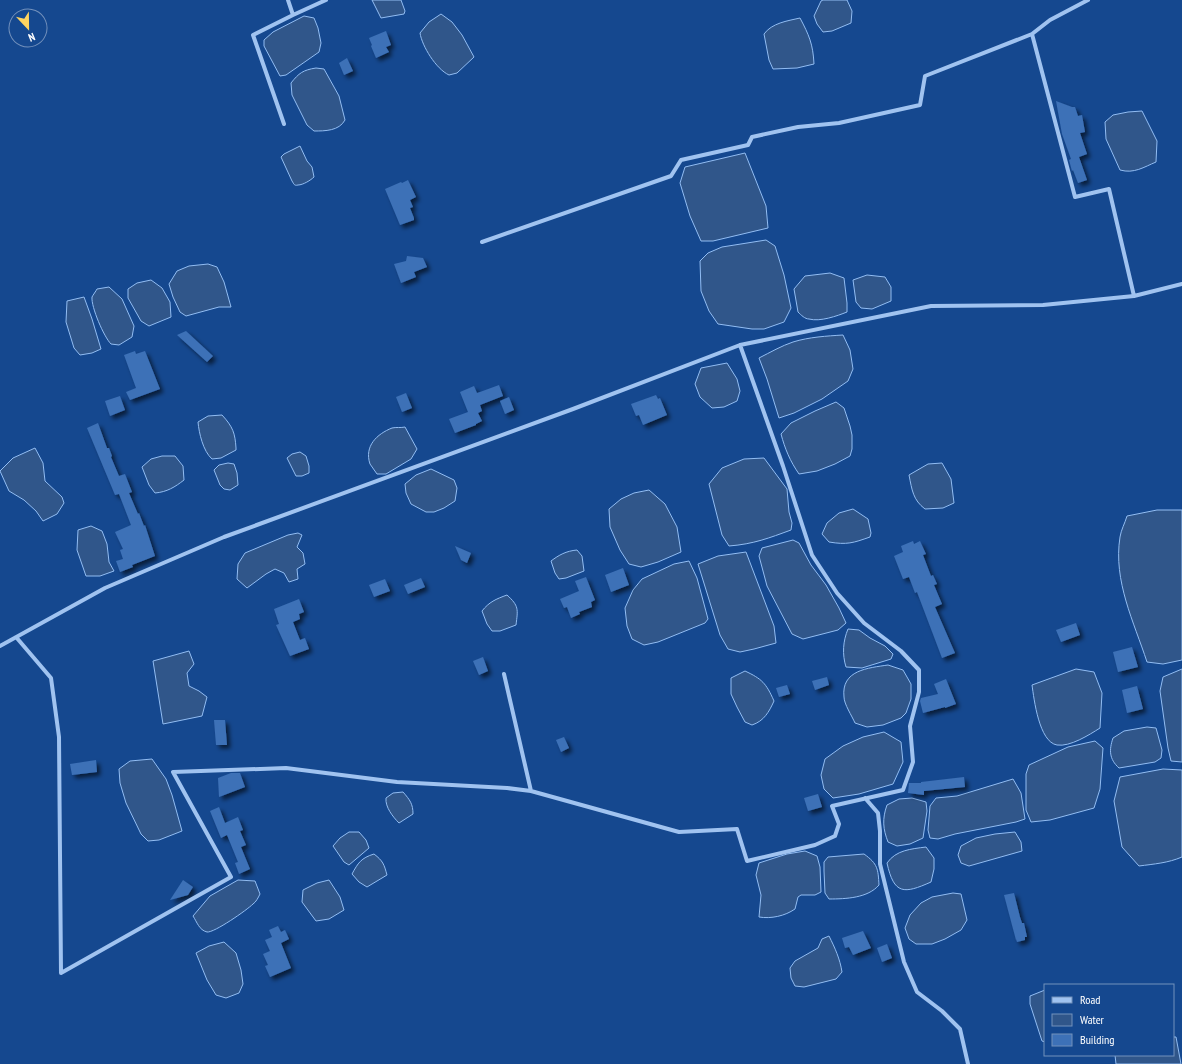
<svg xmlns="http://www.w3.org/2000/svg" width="1182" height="1064" viewBox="0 0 1182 1064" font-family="'PT Sans Narrow',sans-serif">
  <defs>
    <filter id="shadow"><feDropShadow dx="3.5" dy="3.5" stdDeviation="2" flood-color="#0009"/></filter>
  </defs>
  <rect width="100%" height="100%" fill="#15488f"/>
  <!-- water -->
  <path fill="#30568a" stroke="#92bdf3" d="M372,0H401L405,11L404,14L381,18Z
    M823,0H847L852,11L851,23L832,31L823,32L817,24L814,16L821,1Z
    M441,14L452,22L462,35L474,57L457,73L449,75C436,69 422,46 420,33L429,22Z
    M304,16L314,18L318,28L321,43L319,52L286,75L280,76L264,46V40L273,32Z
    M800,18C809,35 813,44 814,64L797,68L773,69L769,60L764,34C772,23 787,21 800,18Z
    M316,68L324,69L339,96L345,120C339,131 325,131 314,131L307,125L292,95L291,83C299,73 303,70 316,68Z
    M1142,111L1157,141L1156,162C1144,167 1134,174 1120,170L1106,139L1105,122L1113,115L1128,112Z
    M300,146L307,161L312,167L314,177C311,180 303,185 298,185C294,186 294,184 292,181L281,157L284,154Z
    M745,153L766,206L768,228L713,241H701L690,216L680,183L685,167Z
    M766,240L775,246L784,275L791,308L784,322L764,329H752L718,324L709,311L701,291L700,261L708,253L722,247Z
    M208,264L217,267L224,282L231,307H219L186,316L180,312L173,297L169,284L177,271L189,266Z
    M830,273L844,278L847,303V312C837,316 820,322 809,319C805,319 801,315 798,312L794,289L805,276Z
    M867,275L885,277L891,287V301L872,309L861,308L856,302L853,280Z
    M151,280L162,288L170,302L171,317L149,326L141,321L128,298V289L137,283Z
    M109,287L122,299L134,326L132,337L119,345L111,344C104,337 91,307 92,297C93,295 96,291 97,289Z
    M84,297L92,319L101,349L92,353L80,355L74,348L66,322L67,301Z
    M843,335L850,350L853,369L848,381L822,399L794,413L779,418L767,379L759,358C771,352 781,346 793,342C809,337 827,336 843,335Z
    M727,363L737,379L740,391L737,401L724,407L712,408L700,397L695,384L701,368Z
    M836,402L844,408L850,426L852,435V449L850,456L835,464L817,471L799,474C790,461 785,449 781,434L791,423L815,411Z
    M222,415C233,427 235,433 236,448V450L221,458L212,459C203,451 199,433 198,422L208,416Z
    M405,427L417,449L411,459L386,474H377C375,471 372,467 370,464C364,446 377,434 392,428C396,427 401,428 405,427Z
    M35,448L43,463L45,481L62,497L64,503L57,514L43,521L36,511L24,500L9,491L0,471L13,458Z
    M300,452L306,456L309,466V473L302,476H296L287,458L292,454Z
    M162,456H175L183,466L184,480C175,487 167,492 155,493L149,485L142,467L151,459Z
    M764,458L787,489L789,512L792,523L791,530C769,538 754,544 729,546L722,535L709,484L722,468L744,459Z
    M228,463L234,464L237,473L238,485L230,490L224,489L220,485L214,470L219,465Z
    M942,463L951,479L954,503L943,508L925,509C913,500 912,490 909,475L928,464Z
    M431,469L454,480L457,488L455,501L444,508L434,512H426L411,504L406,493L405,484L416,475Z
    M649,490L665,504L677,527L681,552L658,562L641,567L629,564L620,550L610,527L609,509L621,499L634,493Z
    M853,509L868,519L871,533L870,537C853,543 847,545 829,542L822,534L827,523L839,513Z
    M1157,510H1182V660L1163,664L1147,662C1134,622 1113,581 1120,537C1121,530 1125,523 1127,516Z
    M91,526L102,531L107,544L109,562L114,571L100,576H86L77,550L78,530Z
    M298,533L302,535L297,547L303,553L305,564L297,569L298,579L289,582L284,573L275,569L266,574L247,588L237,579L238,564L245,553L288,535Z
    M793,540L799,543L811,565L826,585L839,608L846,623L838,630L803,639L792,634L767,586L759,556L762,548Z
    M577,550L582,556L584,571L566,578L559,579L555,573L551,561C559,555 566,551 577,550Z
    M746,552L774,626L776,643L754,649L740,652L728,649L720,635L698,564L718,556Z
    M689,561L697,578L708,619L705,623L658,642L644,645L632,639L627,626L625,608L633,590L642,579L674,564Z
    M507,595C519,606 518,609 516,625L500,631H492L487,624L482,611C489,602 496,599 507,595Z
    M848,629L859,630L870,638L885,646L893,654L891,659L862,668L846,667C842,654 843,641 848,629Z
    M189,651L194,664L187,673L189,686L199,691L207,697L202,716L163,724L153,661Z
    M888,665L903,670L911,684V699L906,713L901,718L883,725L867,727L855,723C852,716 844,704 844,697C841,670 868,668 888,665Z
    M1076,669L1094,672L1102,693L1100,728C1089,735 1070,747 1057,745C1039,742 1034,699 1032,685Z
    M1182,669V762L1171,761L1168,748L1160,691L1163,677Z
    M745,671C762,679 766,683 774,701C769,712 764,721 752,725L745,722L737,707L731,694V678Z
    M1147,727L1156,728L1162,750L1161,758L1155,762L1119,768C1109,759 1109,750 1113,738L1124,731Z
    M884,732L901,742L903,762L893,784L859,794L833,798L824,789L821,775L825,759L843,746L863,737Z
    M1095,741L1103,748L1100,789L1094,808L1050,820L1031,822L1026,810V774L1029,765L1068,747Z
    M152,759L166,779L172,795L182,831L159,840L148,841L141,834L126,803L120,783L119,769L130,761Z
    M1163,769L1182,770V857C1168,863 1154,864 1139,866L1122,847L1114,801L1120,777Z
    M1013,779L1021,793L1025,819L1016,822L955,834L938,839L930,838L928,830L930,806L936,798L957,796Z
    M403,792C410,800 413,804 413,814L399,823C393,817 385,807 386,798L393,793Z
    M912,798L926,802L927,811L923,838L910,844L897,846L888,842C883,829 882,819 887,805L899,799Z
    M349,832H359L366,840L369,848L349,865L344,862L333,846L340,838Z
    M1015,832L1021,842L1022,851L969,866L961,863L958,855L961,846L976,838L995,834Z
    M926,847L934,858V869L931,882C904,894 894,895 887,863C896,850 911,849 926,847Z
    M805,851L817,856L820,867L821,892L815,895H801L798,897L795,909C785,916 771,919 759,917L761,895L756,875L759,863L787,854Z
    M374,854C383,861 384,864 387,875L367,887L359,882L352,874C358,863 361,858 374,854Z
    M864,854C878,864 878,869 879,885C868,898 846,899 829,899L825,893L824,871V862L828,857Z
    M238,880L255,881L260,894C258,898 256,902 253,904C247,910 214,933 207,932C199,930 197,922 193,916L210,896Z
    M329,880L340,897L344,910L329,919L316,921L302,902L303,890L317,883Z
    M953,893L961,894L967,920L961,930L945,939L932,944H916L909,939L905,928L910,915L921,903L932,897Z
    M829,936C835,948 840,959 842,972L836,979L804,987L795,986L791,978L790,968L795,961L818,948L822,939Z
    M224,942L236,953L241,970L243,984L239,993L226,998L216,995L207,980L196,953L209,946Z
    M1045,990V1042L1042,1041L1030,1004V996Z
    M1173,1037H1176L1181,1064H1116L1115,1055H1173Z"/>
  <!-- building -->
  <path fill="#3d71b7" filter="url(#shadow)" d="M386,31L391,45L386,47L389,52L376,58L371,46L372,45L369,38Z
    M347,58L353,71L344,75L339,63Z
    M1056,101L1072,107H1075L1078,116L1082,115L1085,132L1080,133L1087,154L1079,157L1087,180L1078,183L1073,170L1072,171L1069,160L1071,159L1062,134Z
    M408,180L416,197L410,200L413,207L410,208L414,218V220L400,225L385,189L401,182L402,183Z
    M407,256L423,258L427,267L414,272L416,277L401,283L394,264L406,261Z
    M186,331L213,356L207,362L177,335Z
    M135,351L136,354L145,351L160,389L130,400L126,392L136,388L124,355Z
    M499,385L503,396L480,405L482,411L478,413L482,421L476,424V425L455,433L449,419L468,412L460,392L474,386L477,393L480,392Z
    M406,393L412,408L402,412L396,397Z
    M656,395L658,399L660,398L667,415L643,425L639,415L636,416L631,404Z
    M120,396L125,410L110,416L105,401Z
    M509,397L514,410L505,414L500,401Z
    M98,423L107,448H109L112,456L111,457L119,476L125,474L132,492L129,493L138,514L139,513L144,526L145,525L155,556L132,565L133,567L120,572L116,561L123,559L120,550L123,549L115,532L131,525L119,494L115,495L87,428Z
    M913,541L914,544L920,541L926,554L923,555L931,576L933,575L937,584L934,585L942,604L935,607L955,653L942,658L917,592L915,593L909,577L903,579L894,556L903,552L901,546Z
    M455,546L471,553L467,563L461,560Z
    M623,568L629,585L611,592L605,575Z
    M586,577L595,600L591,602L592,607L579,612L580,614L571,618L567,607L564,608L560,599L579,591L575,581Z
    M421,578L425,587L408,594L404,585Z
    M385,579L390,591L374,597L369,585Z
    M299,599L304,612L299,614L300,619L293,622L300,640L305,638L309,649L290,656L276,625L279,624L274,609Z
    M1076,623L1080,635L1061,642L1056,630Z
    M1132,647L1138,667L1118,672L1113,652Z
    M483,657L488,671L479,675L473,661Z
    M827,677L829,685L815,690L812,681Z
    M946,679L956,704L945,708V707L923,713L920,701L921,698L938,694L934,684Z
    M787,685L790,694L779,697L776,688Z
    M1137,686L1143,709L1127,713L1122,690Z
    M214,720H225L227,745H216Z
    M564,737L569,748L561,752L556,740Z
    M96,760L97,772L72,775L70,764Z
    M231,773H240L245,787L219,797L218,778Z
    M964,777L965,787L924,791V795L908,793L909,783H921V782Z
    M818,794L822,807L808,811L804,798Z
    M219,807L225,823L238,817L243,830L240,831L246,845L241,847L250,869L239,874L235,863L238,862L227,835L221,838L210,811Z
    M183,880L193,887L188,895L170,900Z
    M1014,893L1020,917L1022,923H1024L1027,937H1025V940L1017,942L1016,939V940L1004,895Z
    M278,926L281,932L285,930L289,939L281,943L291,968L270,977L265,966L268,965L263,954L270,951L265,940L272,937L269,930Z
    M863,931L871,948L853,955L849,947L845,948L842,938Z
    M887,944L892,958L882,962L877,948Z"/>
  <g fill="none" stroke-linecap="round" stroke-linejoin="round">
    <!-- street -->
    <path stroke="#a0c3f0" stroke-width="4" d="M1088,0L1050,20L1032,34L1075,197L1109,189L1134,296
      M293,15L326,0
      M284,124L253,35L293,15L288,0
      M482,242L671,176L681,160L748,145L752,137L798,127L839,123L920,105L925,76L1032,34
      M16,637L51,678L59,737L61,973L231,877L173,772L286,768L397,782L507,788L531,791L504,674
      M0,646L105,588L224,537L573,409L740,345L931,306L1043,305L1134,296L1182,284
      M531,791L679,832L737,829L747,861L815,845L835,836L839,824L832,806L903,790L913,762L910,726L919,692V670L901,651L864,623L837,593L812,555L783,466L740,345
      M865,798L878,813L880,831V864L904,962L917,992L942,1011L960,1029L968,1064"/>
  </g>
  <!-- legend -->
  <rect x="1044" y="984" width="130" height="72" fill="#15488f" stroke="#7391bc"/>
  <rect x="1052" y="997" width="20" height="6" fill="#a0c3f0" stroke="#7391bc"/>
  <text x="1080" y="1004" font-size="12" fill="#ffffff">Road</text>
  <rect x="1052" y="1014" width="20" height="12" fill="#30568a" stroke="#7391bc"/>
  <text x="1080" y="1024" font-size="12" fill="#ffffff">Water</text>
  <rect x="1052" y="1034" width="20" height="12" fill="#3d71b7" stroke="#7391bc"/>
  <text x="1080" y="1044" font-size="12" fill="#ffffff">Building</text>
  <!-- north arrow -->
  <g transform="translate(28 28) rotate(158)"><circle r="19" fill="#15488f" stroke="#7391bc"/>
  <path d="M0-3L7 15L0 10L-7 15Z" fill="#ffd45f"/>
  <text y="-6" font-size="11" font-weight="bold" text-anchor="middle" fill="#ffffff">N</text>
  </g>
</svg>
